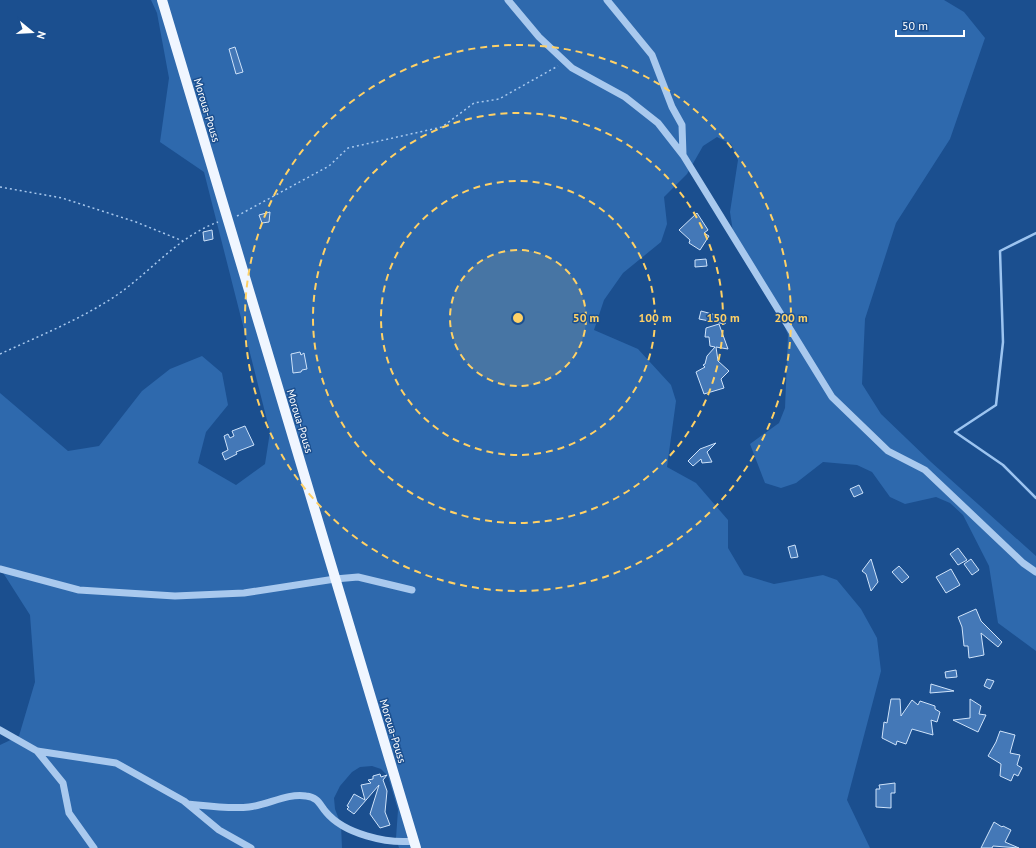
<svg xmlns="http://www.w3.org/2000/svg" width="1036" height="848" viewBox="0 0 1036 848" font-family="'PT Sans',sans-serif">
  <rect width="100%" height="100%" fill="#1b4f8f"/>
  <!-- green -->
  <path fill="#2e69ad" d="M151,0H944L964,12L985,38L950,139L896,223L865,319L862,384L881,414L931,462L1036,556V651L998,623L989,566L963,515L950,503L936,497L905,504L890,497L872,472L857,465L823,462L796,483L781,488L765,483L750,444L779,423L785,408L788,335L775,301L735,245L730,212L738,160L731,144L717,137L703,146L687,174L664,197L667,224L661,242L623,273L604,300L594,330L638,349L671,385L676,401L667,467L696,483L728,520V548L744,575L774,584L823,575L837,580L861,609L877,638L881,671L847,800L870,848H399L396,838L398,810L388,776L381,769L372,766L360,767L352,772L340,786L334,798L335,809L341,825L342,848H0V745L19,736L35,682L30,615L0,568V393L68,451L99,446L142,391L170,369L202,356L222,373L228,405L206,432L198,463L236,485L265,464L270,432L204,172L160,142L169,78L157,13Z"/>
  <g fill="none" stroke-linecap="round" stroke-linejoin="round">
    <!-- stream -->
    <path stroke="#9cc4f0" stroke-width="2.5" d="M1036,233L1000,251L1003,342L996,405L955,432L1003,465L1036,498"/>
  </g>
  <!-- building -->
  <path fill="#4478b7" stroke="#cfe3fa" d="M235,47L243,72L236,74L229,49Z
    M270,212L269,222L262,223L259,215Z
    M697,213L708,230L704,233L709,236L700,250L689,243L690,240L679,230Z
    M212,230L213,239L204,241L203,232Z
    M706,259L707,266L695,267V260Z
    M701,311L727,318L725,324L699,319Z
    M719,324L728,349L716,347L718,361L729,371L721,379L724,388L704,394L696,372L705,367L703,365L705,364L707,356L715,347L710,346L709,337H705L706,328Z
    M300,352L301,355L304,353L307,369L302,370L301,372L293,373L291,354Z
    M245,426L254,445L236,452L237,454L225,460L222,453L228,450L224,436L228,434L230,438L234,436L232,431Z
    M716,443L707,452L712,462L702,463L701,459L693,466L688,461L700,449Z
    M859,485L863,493L854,497L850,489Z
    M795,545L798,557L791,558L788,547Z
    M958,548L967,560L958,565L950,554Z
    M871,559L878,582L871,591L866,574L862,571Z
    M971,559L979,570L972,575L964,564Z
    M899,566L909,577L902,583L892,572Z
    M951,569L960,585L946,593L936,577Z
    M976,609L981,621L1002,642L998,647L981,633L984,655L969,658L968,646H964L962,627L958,617Z
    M956,670L957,677L946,678L945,672Z
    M987,679L994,681L990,689L984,686Z
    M931,684L954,691L930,693Z
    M891,699H900L901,716L912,700L918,705L920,701L935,706V709L940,712L937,722L931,720L933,735L912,729L906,744L897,741L896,745L882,738L884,722L887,723Z
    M970,699L981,706L979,714L986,715L978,732L953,720L970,718Z
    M1000,731L1015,735L1010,753L1020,755L1017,765L1022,768L1018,776L1014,774L1011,781L1000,776L1001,764L988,756L996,742Z
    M380,774L381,777L387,775L383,780L387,791L385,812L390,825L380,828L370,814L379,785L354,814L347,809L349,807L347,806L354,794L365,800L361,785L371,783L368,780L373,779V776Z
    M895,783V793H891V808L876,807V789H880L879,785Z
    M994,822L1002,827L1003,826L1011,830L1005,842L1019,848L993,846L992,848H981Z"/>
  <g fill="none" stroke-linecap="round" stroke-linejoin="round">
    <!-- path -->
    <path stroke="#a9c9ee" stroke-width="1.5" stroke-dasharray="2 3" stroke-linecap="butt" d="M0,187L62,198L136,222L183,241
      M237,216L329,166L348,148L442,127L474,103L499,99L558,66
      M0,354C39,336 79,320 114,297C150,273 177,237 218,222"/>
    <!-- minor -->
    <path stroke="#a9c9ee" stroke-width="7" d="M508,0L539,37L572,68L625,97L658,123L683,155L832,397L888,451L925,470L1023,563L1036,572
      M607,0L652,55L672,107L682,125L683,155
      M0,569L79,590L175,596L244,593L335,579L358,577L412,590
      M0,730L37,751L116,763L184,801L219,830L251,848
      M37,751L63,783L69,813L94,848
      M188,804C208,806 229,809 249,807C268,805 287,793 306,796C318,797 320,805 326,812C344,834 387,844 414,841"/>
    <!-- major -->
    <path stroke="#f0f6ff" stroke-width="10" d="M162,0L416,848"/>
  </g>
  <!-- distance rings -->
  <circle cx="518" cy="318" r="68" fill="#ffd166" fill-opacity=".12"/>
  <g fill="none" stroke="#ffd166" stroke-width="2" stroke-dasharray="7 5">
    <circle cx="518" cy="318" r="68"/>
    <circle cx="518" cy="318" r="137"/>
    <circle cx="518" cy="318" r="205"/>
    <circle cx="518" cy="318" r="273"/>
  </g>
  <g text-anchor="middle" stroke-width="3" stroke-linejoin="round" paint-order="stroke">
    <!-- street labels -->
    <g font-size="11" fill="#fff" stroke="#1b4f8f">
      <text transform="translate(207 110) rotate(73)" y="4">Moroua-Pouss</text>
      <text transform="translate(300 421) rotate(73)" y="4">Moroua-Pouss</text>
      <text transform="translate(393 731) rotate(73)" y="4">Moroua-Pouss</text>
    </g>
  </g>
  <circle cx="518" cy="318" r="6" fill="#ffd166" stroke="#1b4f8f" stroke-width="2"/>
  <g font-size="12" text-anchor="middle" font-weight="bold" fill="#ffd166" stroke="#1b4f8f" stroke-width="3" stroke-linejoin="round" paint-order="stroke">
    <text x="586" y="322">50 m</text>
    <text x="655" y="322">100 m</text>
    <text x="723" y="322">150 m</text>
    <text x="791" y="322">200 m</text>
  </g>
  <!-- north arrow -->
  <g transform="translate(32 32) rotate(108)" stroke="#1b4f8f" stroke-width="3" paint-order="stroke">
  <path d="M0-3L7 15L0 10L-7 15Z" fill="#ffffff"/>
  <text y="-6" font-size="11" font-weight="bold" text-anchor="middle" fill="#ffffff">N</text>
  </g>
  <!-- scale -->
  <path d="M896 30v6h68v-6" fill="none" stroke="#ffffff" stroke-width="2"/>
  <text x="902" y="30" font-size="12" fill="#ffffff" stroke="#1b4f8f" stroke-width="3" paint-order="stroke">50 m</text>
</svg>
